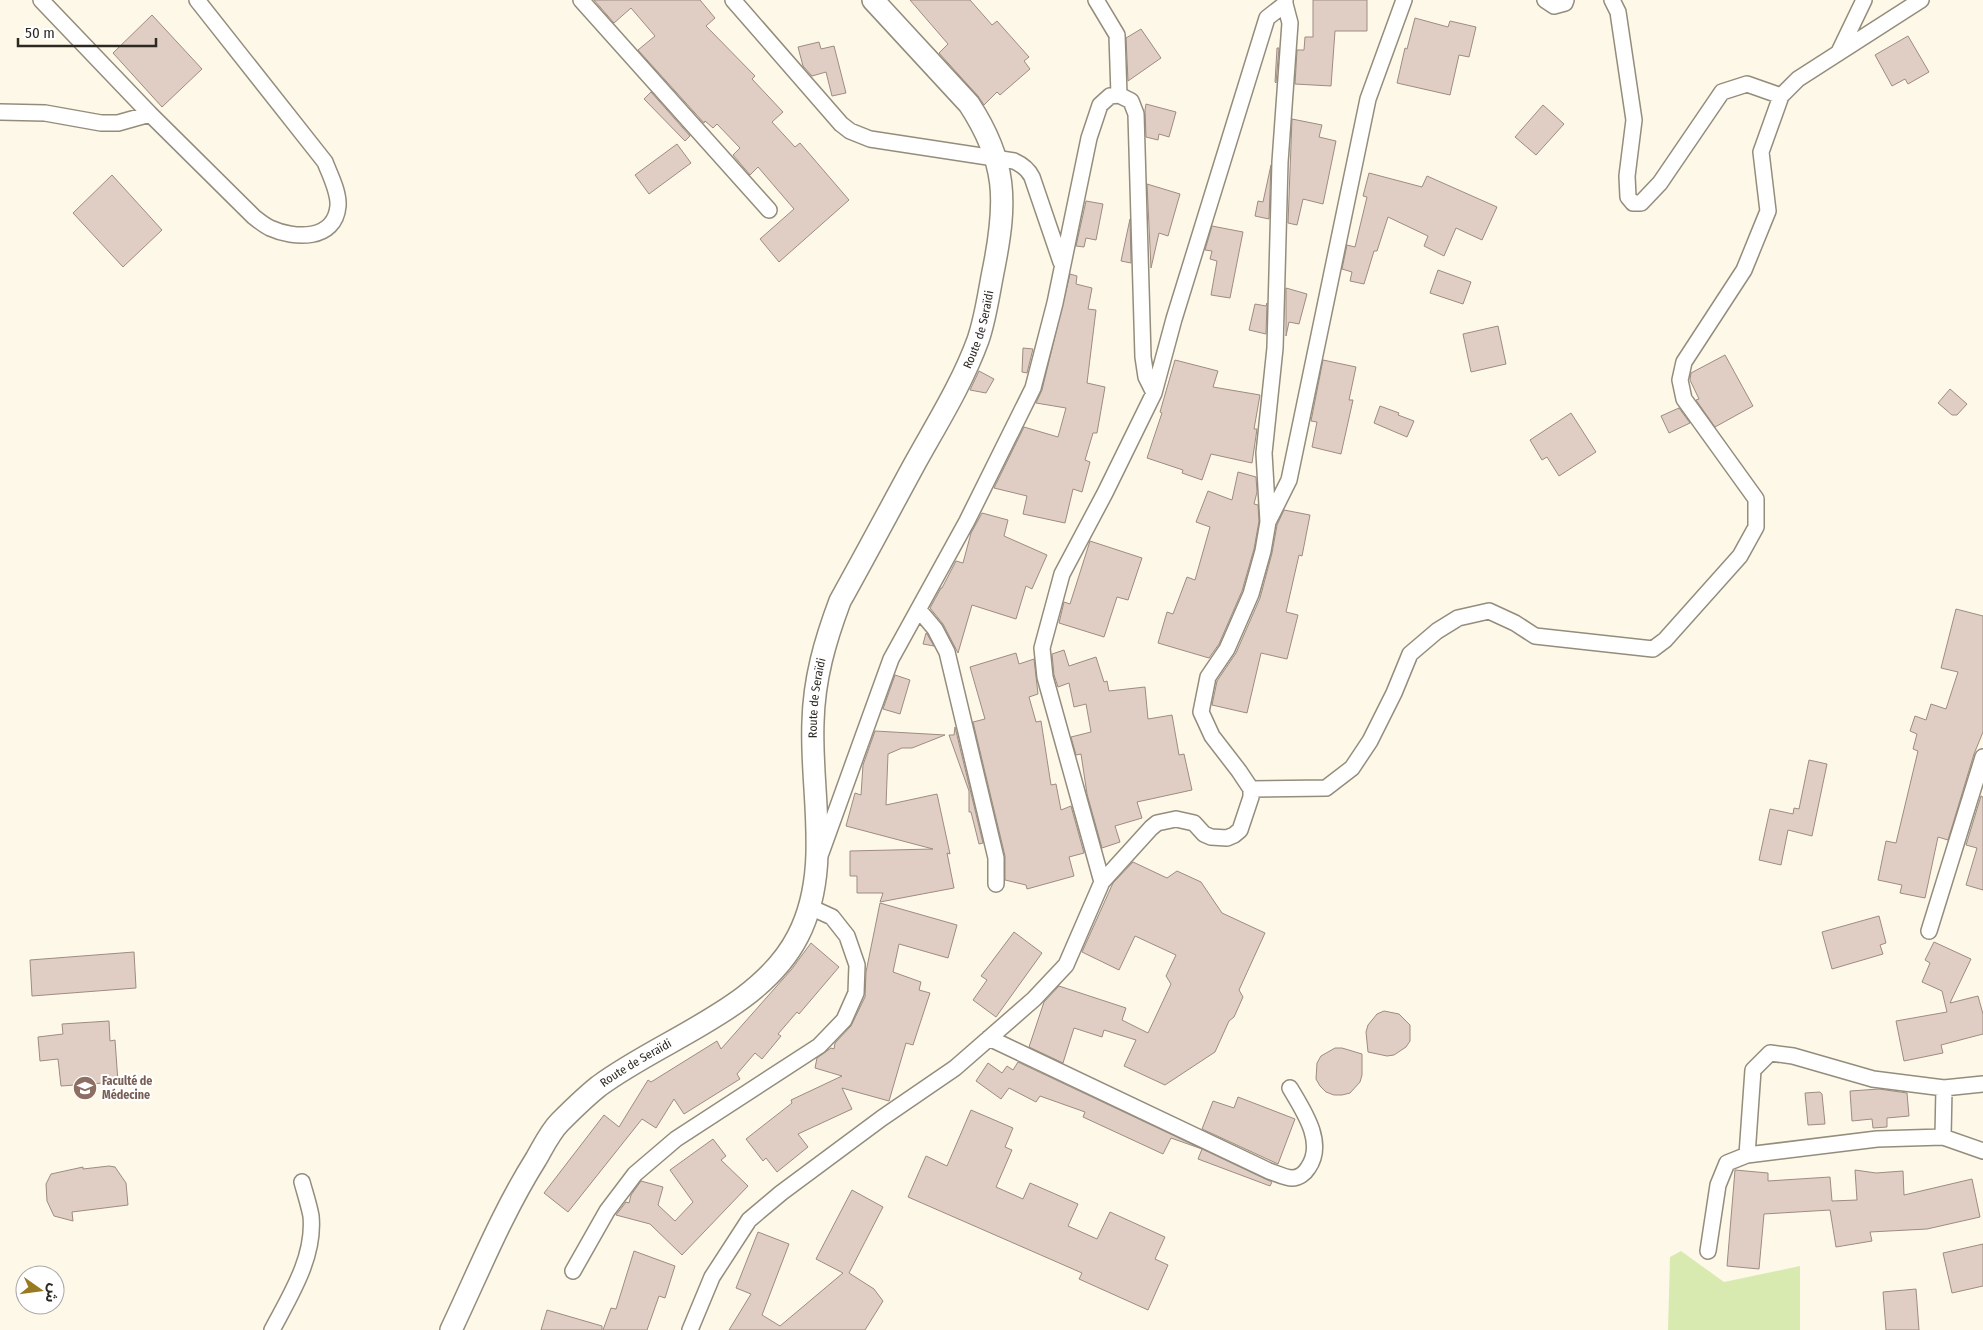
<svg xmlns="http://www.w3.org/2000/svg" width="1983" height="1330" viewBox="0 0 1983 1330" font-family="'Fira Sans Condensed','Noto Sans Arabic',sans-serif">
  <rect width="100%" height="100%" fill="#fef8e9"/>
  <!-- green -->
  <path fill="#d8eab0" d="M1681,1251L1724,1282L1800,1266V1330H1668L1670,1257Z"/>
  <!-- building -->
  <path fill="#e0cdc3" stroke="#9e8c82" d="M594,0H700L715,18L706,26L755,76L752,79L783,112L772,122L795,147L800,143L849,200L779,262L760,239L794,209L758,167L750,175L733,155L740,148L717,124L713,128L705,121L704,123L638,50L655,36L631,8L614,23Z
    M910,0H970L992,25L997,21L1029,57L1024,61L1030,69L1000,95L997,92L984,105L978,96L939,53L948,44Z
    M1313,0H1367V31H1335L1331,86L1295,84L1297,50H1304L1305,37H1313Z
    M152,15L202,69L162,107L113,53Z
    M1415,18L1448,27L1450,21L1476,27L1469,57L1459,55L1450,95L1397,83L1405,48L1407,49Z
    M1141,29L1161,58L1128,81L1126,38Z
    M1908,36L1929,72L1908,84L1905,79L1892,86L1875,55Z
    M819,42L821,49L834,46L846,93L832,96L826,72L812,76L803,66L798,47Z
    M1277,48H1279L1276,83L1275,82Z
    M651,92L690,136L685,141L644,99Z
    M1146,104L1176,112L1169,137L1159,134L1158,140L1146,137L1145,110Z
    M1543,105L1564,124L1536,155L1515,137Z
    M1292,119L1322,125L1319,137L1336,141L1323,204L1303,199L1297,225L1288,223Z
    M677,144L691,163L649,194L635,175Z
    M1271,165L1269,219L1255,216L1258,201L1263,202Z
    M1369,173L1422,187L1427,176L1497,207L1482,240L1456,228L1444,256L1424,246L1428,236L1388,217L1377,251H1374L1364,284L1350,281L1352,272L1342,269L1347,245L1355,247L1367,197L1363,196Z
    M112,175L162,230L123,267L73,213Z
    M1147,184L1180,194L1168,236L1159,233L1151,268Z
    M1086,201L1103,204L1096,240L1086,238L1084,247L1076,246Z
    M1130,219L1131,263L1121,261Z
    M1212,226L1243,232L1230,298L1211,295L1217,261L1210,259L1212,251L1205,250Z
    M1438,270L1471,282L1463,304L1430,293Z
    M1070,274L1077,276L1076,284L1092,288L1088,309L1096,310L1087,383L1105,387L1097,433H1093L1085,460L1090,462L1082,492L1073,489L1065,523L1023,514L1027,496L994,488L1024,427L1058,437L1066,408L1036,403L1042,390Z
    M1286,288L1307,294L1299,324L1289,322L1286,336Z
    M1267,303L1266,334L1249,330L1255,304L1266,306Z
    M1498,326L1506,364L1471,372L1463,334Z
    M1023,348L1033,349L1027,373L1022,372Z
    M1725,355L1753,406L1715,427L1696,400L1699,399L1690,380L1691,373Z
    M1175,360L1218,371L1213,387L1260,395L1254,429H1257L1252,463L1211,454L1202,480L1182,473L1183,470L1147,458L1162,413L1160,412Z
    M1323,360L1356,367L1349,400H1353L1341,454L1312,447L1317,422L1311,421Z
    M979,371L994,379L986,393L970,390Z
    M1950,389L1967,404L1957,415H1952L1938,403Z
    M1380,406L1399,413L1398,415L1414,421L1407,437L1374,423Z
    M1679,408L1690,423L1669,433L1661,416Z
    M1571,413L1596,452L1559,476L1547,457L1542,460L1530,440Z
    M1238,472L1256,477L1257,492L1254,504L1258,505L1259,521L1254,549L1242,591L1219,644L1209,658L1158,643L1167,612L1173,614L1187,577L1195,580L1210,527L1196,522L1208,491L1232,500Z
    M1284,510L1310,515L1302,556L1299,555L1286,612L1298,615L1287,659L1261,653L1247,713L1212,705L1217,681L1236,653L1260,598L1272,553L1277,525Z
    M982,513L1008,520L1004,536L1047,555L1032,589L1026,586L1016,619L972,605L958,653L943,624L930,608L941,588H942L956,561L963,563L971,533Z
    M1090,541L1142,558L1128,600L1117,597L1104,637L1059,623L1064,602L1070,604Z
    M1956,609L1983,616V732L1974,754L1948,840L1938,837L1925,898L1900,893L1902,885L1878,880L1886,841L1896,843L1918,751L1913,749L1917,734L1910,731L1915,716L1926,720L1931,704L1946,709L1958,672L1941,668Z
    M926,633L927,634L934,646L923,644Z
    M1064,650L1069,666L1096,657L1104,682L1107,681L1109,691L1145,687L1148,719L1172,715L1179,755L1184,754L1192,790L1137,802L1142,818L1115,826L1120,842L1102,848L1087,794L1081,754L1076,755L1071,737L1091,732L1086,704L1074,707L1069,683L1058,687L1054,675L1052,654Z
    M1016,653L1019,664L1034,659L1038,694L1029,697L1036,722L1041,721L1051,785L1056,784L1061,810L1071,806L1084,853L1069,857L1074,876L1027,889L1026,885L1005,880V856L973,722L985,719L970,667Z
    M895,675L910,680L900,714L883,709Z
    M955,727L983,843L979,844L971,812H969V791L949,735H954Z
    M875,731L945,735L912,748H902L888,754L886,805L937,794L950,854L947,853L954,888L880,902L883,893H857V876H850V851L933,849L846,826L855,793L861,795L863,765Z
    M1809,760L1827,764L1812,836L1788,830L1781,865L1759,860L1770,809L1793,814L1794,808L1799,809Z
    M1981,796L1983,797V890L1966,885L1977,848L1966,845Z
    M1133,862L1167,878L1177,871L1201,882L1222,913L1265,933L1239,990L1243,997L1234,1017L1229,1021L1215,1052L1165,1085L1124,1066L1136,1040L1104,1030L1102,1037L1074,1028L1063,1063L1029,1047L1044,1002L1059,986L1126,1008L1122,1020L1148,1033L1171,984L1166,976L1176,955L1135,936L1119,970L1082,952L1113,883Z
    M880,903L957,925L948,958L899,944L893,972L921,982L919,990L930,993L913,1045L906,1043L889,1101L842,1088L852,1109L798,1134L808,1147L777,1172L766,1158L763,1161L746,1139L792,1103L791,1100L842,1076L815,1068L817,1058L831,1048L834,1049L835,1043L851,1026L865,997L866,972Z
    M1879,916L1886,943L1880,945L1883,954L1832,969L1822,932Z
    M1014,932L1042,953L996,1017L973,1000L987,980L981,976Z
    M1934,942L1971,959L1950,1003L1978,996L1983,1014V1034L1941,1045L1943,1053L1904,1061L1896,1021L1947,1012L1942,991L1922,982L1930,963L1925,960Z
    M811,943L839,967L799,1014L797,1012L778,1034L781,1036L762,1059L755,1053L737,1074L740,1079L684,1114L674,1099L656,1128L642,1119L568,1212L544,1193L604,1115L619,1127L648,1080L651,1082L717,1041L721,1049L791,970Z
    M134,952L136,988L32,996L30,960Z
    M1384,1011L1399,1014L1410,1025V1041L1406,1047L1394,1055L1387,1056L1368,1052L1366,1032L1368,1025L1377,1014Z
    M109,1021L110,1041L115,1040L118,1082L61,1086L58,1059L40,1061L38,1037L63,1034L62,1024Z
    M1335,1048H1342L1362,1054V1075L1360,1082L1350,1093L1342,1095H1334L1326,1092L1320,1086L1316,1079L1317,1063L1321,1056Z
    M1018,1062L1272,1182L1270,1186L1198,1159L1202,1149L1171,1138L1163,1154L1083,1117L1085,1112L1040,1096L1036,1102L1009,1088L1001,1099L976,1081L988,1063L1002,1073L1007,1066L1013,1070Z
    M1879,1089L1907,1093L1909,1116L1887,1118V1127L1873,1128L1872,1119L1852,1121L1850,1091Z
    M1820,1092L1822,1094L1825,1124L1808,1125L1805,1093Z
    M1238,1097L1295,1119L1278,1164L1202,1129L1213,1101L1234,1108Z
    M971,1110L1013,1128L1005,1147L1012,1150L996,1187L1023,1199L1030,1183L1078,1204L1068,1226L1097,1239L1110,1212L1165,1237L1155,1259L1168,1265L1148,1310L1079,1279L1082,1273L908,1197L926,1156L947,1166Z
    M713,1139L726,1156L721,1160L748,1186L682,1255L650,1224L616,1215L626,1202L629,1203L631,1195L641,1181L663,1187L658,1205L675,1221L693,1202L670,1170Z
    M109,1166L115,1167L126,1183L128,1205L72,1212L73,1221L54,1216L47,1201L46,1184L51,1174L83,1167V1169Z
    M1735,1170L1768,1173V1181L1830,1177L1832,1201L1857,1200L1855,1170L1876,1173L1903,1171L1904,1195L1972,1179L1980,1217L1927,1229L1870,1232L1872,1241L1836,1247L1830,1210L1764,1214L1759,1269L1727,1266Z
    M852,1190L883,1207L849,1273L874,1289L883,1301L865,1330H729L751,1294L736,1288L758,1232L789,1244L762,1315L780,1326L843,1273L816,1259Z
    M1983,1244V1286L1952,1293L1943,1253Z
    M634,1251L675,1266L665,1298L659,1296L647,1330H603L611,1308L616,1309Z
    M1916,1289L1919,1330H1886L1883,1292Z
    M547,1310L602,1326V1330H541Z"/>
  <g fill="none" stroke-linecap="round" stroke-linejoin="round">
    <!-- street casing -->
    <g stroke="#948d7c" stroke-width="18">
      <path id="street" d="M41,0L150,114L254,217C259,221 264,225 270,228C294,239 335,241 338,206C339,192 330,175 325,162L197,0
        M581,0L769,210
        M733,0L841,124L850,131L870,139L1014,161C1023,165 1028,169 1032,177L1061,262
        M1096,0L1117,35L1119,95L1131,101L1136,114L1143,357L1146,377L1154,393
        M1545,0L1554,6L1565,3L1566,0
        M1612,0L1618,12L1634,120L1627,176L1628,197L1633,203H1641L1660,183L1722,92L1747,84L1781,96
        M1839,52L1864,0
        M0,112L45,113L101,123H118L150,114
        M1268,522L1264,453L1275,348L1280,162L1290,23L1285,4
        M919,610L935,629L947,652L996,858V884
        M1251,789L1326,788L1352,768L1370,741L1394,693L1410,654L1437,631L1458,618L1489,611L1515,623L1535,636L1653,649L1665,640L1740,556L1756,527V499L1684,399L1680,380L1684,362L1744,270L1768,211L1761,152L1781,96L1798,79L1921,0
        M821,853L891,659L967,521L1033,388L1055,303L1089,138L1100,105L1110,96L1119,95
        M1102,882L1045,677L1042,648L1062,574L1105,493L1154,393L1174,319L1267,18L1285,4V0
        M1929,931L1983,757
        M989,1038L1269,1171C1276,1173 1285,1178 1292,1178C1299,1178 1305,1173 1308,1168C1326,1143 1303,1110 1290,1088
        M1944,1088L1943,1137L1983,1151
        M1747,1155L1877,1139L1943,1137
        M1708,1251L1718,1185L1727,1163L1747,1155L1753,1070L1770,1053L1793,1056L1873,1079L1944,1088L1983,1084
        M573,1271L607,1211L635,1174L676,1139L819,1046L844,1020L856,993L857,965L847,936L832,917L810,907
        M272,1330C290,1296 315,1257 311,1216C309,1205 305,1193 302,1182
        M690,1330L712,1277L749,1220L781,1193L882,1118L955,1068L1034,999L1066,965L1102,882L1151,828L1157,823L1176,819L1194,823L1204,834L1211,837L1227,838L1234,835L1240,830L1251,797V789L1239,771L1212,736L1201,712L1208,677L1227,649L1251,594L1263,551L1268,522L1289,480L1368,99L1404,0"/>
    </g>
    <!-- secondary casing -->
    <g stroke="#948d7c" stroke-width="24">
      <g id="secondary">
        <path id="s1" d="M451,1330C478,1273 502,1213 536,1159C543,1147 550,1132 560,1122C572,1110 585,1097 599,1086C662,1039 761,1009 798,936C832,870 810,792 813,722C814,679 825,641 840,601C865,556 889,511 914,465C936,425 962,384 978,340C986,317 989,291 994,267C1007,201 1007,162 969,104L873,0"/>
      </g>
    </g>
    <!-- street -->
    <use href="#street" stroke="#fff" stroke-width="15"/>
    <!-- secondary -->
    <use href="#secondary" stroke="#fff" stroke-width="21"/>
  </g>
  <!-- icons -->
  <defs>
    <g id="university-disc" transform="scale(1.25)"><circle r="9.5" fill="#8d6e63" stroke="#fff"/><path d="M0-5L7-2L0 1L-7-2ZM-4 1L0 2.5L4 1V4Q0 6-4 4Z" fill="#fff"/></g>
  </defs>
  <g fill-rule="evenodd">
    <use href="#university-disc" x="85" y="1088"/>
  </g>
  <g text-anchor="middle" stroke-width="4" stroke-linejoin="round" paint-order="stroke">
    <!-- street labels -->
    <g font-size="12" fill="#2c2922" stroke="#fff">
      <text dy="4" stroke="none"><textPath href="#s1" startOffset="1188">Route de Seraïdi</textPath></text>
      <text dy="4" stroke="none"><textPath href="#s1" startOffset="782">Route de Seraïdi</textPath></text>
      <text dy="4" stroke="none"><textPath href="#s1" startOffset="332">Route de Seraïdi</textPath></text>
    </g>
    <!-- education labels -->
    <g font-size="12" font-weight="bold" fill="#785e54" stroke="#fff" text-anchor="start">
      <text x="102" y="1085">Faculté de<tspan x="102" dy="14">Médecine</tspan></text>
    </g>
  </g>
  <!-- north arrow -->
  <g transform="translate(40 1290) rotate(104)"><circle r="24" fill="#ffffff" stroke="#aba9a7"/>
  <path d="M0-4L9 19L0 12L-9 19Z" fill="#977a22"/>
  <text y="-8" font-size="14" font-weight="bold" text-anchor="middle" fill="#2c2922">ش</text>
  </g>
  <!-- scale -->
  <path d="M18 38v8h138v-8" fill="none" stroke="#2c2922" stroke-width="2.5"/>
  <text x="25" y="38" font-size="15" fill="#2c2922" stroke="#ffffff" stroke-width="4" paint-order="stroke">50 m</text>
</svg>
